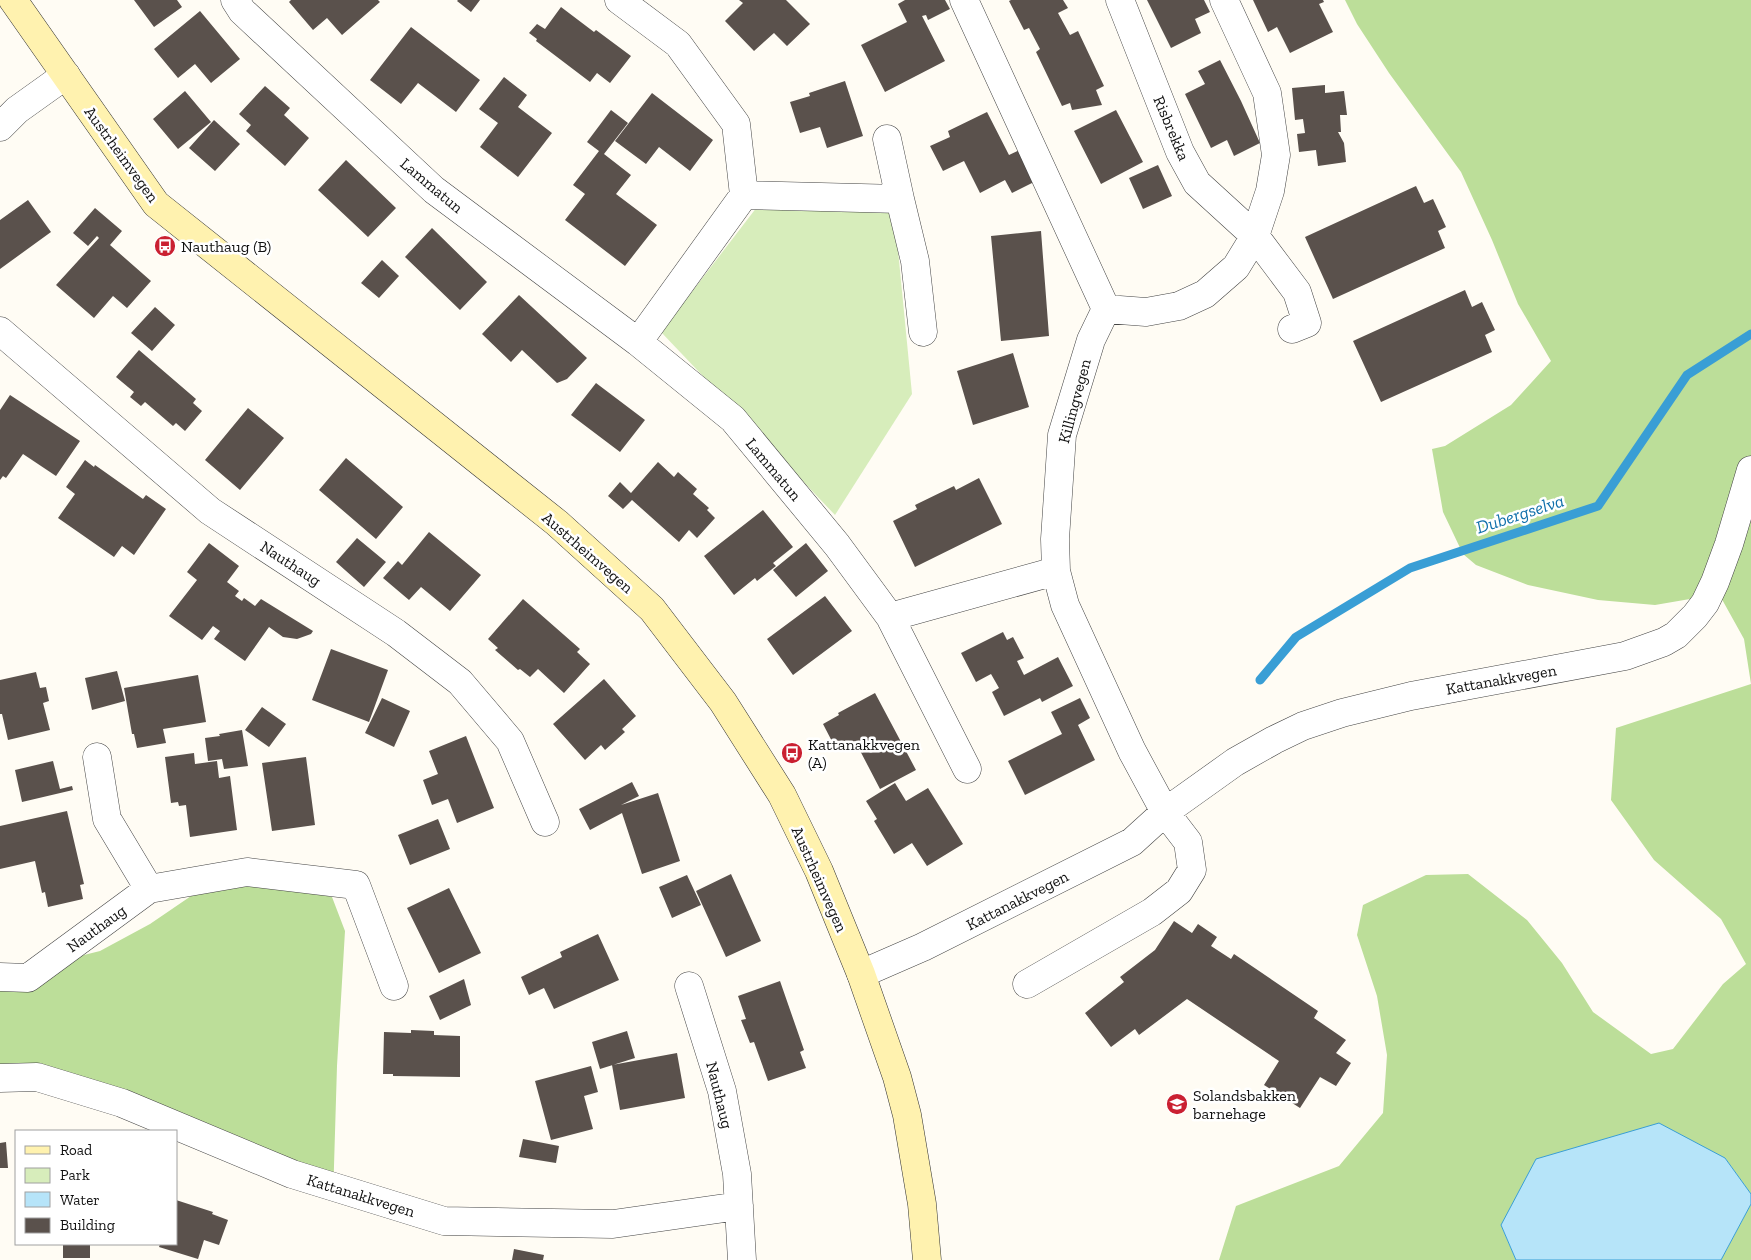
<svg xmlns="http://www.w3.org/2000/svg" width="1751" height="1260" viewBox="0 0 1751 1260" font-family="'Zilla Slab',serif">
  <rect width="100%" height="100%" fill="#fffcf4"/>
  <!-- green -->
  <path fill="#d7edbb" d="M757,207L894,209L912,394L835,515L661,332Z"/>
  <!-- forest -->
  <path fill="#bcde99" d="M1345,0H1751V684L1744,639L1719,594L1655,605L1598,600L1528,585L1476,565L1463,554L1443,512L1432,449L1445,446L1511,405L1551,361L1518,304L1492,240L1461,172L1389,73L1357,24Z
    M1751,684V1194L1725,1158L1501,1225L1516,1260H1219L1236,1206L1339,1166L1383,1113L1387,1055L1377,996L1357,935L1363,905L1426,875L1468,874L1527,920L1562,963L1593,1012L1651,1054L1673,1049L1723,984L1746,964L1721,919L1654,860L1611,800L1616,728Z
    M248,885L302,890L332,897L345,931L337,1066L333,1199L304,1178L40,1089H0V976L100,951L150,924L194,894Z
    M1751,1204V1260H1721Z"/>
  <!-- water -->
  <path fill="#b6e4f9" stroke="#399ed5" d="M1659,1123L1725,1158L1751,1194V1204L1721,1260H1516L1501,1225L1536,1159Z"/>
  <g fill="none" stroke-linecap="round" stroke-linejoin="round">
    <!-- stream -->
    <path stroke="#399ed5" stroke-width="9" d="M1260,680L1296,637L1410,568L1598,506L1687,375L1751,334"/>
  </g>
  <!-- building -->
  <path fill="#5a514c" d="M134,0H177L182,7L154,27Z
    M291,0H378L380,2L342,35L327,18L313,30L289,2Z
    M458,0H480L471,12L457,1Z
    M739,0H786L810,24L787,46L774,33L754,51L725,21L743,3Z
    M905,0H945L950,9L928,20L926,15L922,16L945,61L885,92L861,45L907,22L898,4Z
    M1011,0H1063L1068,8L1058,13L1070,35L1078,31L1104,86L1096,90L1102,105L1072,110L1070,103L1062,106L1036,52L1040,49L1029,28L1024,30L1009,1Z
    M1147,0H1204L1210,12L1195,19L1201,33L1171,48Z
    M1253,0H1323L1324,2L1319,4L1333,32L1290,53L1277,27L1268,32Z
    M561,7L594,32L596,30L631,56L610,83L597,73L590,82L536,41L537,39L529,33L537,24L545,29Z
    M200,11L240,59L211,83L195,64L178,78L154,49Z
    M411,27L480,80L456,112L418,83L401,104L370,80Z
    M1220,60L1241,101L1260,143L1234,156L1227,140L1211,148L1185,94L1205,84L1198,71Z
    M504,77L527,95L518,107L552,133L518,177L480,147L498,123L479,109Z
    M845,81L863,136L827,148L820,127L800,133L790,102L810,96L809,93Z
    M1325,85V93L1344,91L1347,115H1340L1341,132H1338L1344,143L1346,162L1318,166L1316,150L1299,152L1297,134L1305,133L1303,119L1295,120L1292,88Z
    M265,86L290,108L284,115L309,138L285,166L246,131L251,125L239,114Z
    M185,91L211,122L178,149L153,119Z
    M652,93L713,140L690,171L659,147L646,164L615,141Z
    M611,110L628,123L604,154L631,175L616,194L657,225L625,266L565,220L585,194L573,185L599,151L587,142Z
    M1116,110L1143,162L1101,184L1074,131Z
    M987,112L1009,155L1022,149L1038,180L1012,193L1005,180L980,193L964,161L943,171L930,146L950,137L948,131Z
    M214,120L240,144L215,171L189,148Z
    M346,160L396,208L368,237L318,190Z
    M1158,165L1172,196L1143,209L1129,178Z
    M1416,186L1424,203L1433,199L1446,227L1438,231L1445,248L1333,299L1305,237Z
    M28,200L51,232L0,269V220Z
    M95,208L122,231L110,245L151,281L127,308L113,296L94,318L56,285L99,238L97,236L88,246L73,233Z
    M432,228L487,282L460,310L405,257Z
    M1041,231L1049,336L1001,341L991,236Z
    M382,260L399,276L379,298L361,283Z
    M1465,290L1472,307L1482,302L1495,330L1485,335L1492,352L1381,402L1353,341Z
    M519,295L587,358L567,379L557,383L522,350L511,362L482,334Z
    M155,307L175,325L152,351L131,333Z
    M139,350L196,399L193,403L202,411L185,431L176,423L173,426L145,402L141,406L130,397L134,392L116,377Z
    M1013,353L1029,407L973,425L957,371Z
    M596,383L645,420L620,452L571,415Z
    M10,395L80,441L56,476L23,454L6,478L3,476L0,480V410Z
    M248,408L284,438L240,490L205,460Z
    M346,458L403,507L376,539L319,490Z
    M85,460L94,467L95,465L143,499L146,495L166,509L134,555L122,546L114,557L58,518L75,494L66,487Z
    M658,462L674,477L678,472L697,489L693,494L709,508L707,510L715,518L697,538L689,530L679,542L632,500L623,509L608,496L620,482L631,493Z
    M979,478L1002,524L915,567L893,521L917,509L915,505L954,486L956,490Z
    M763,510L793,547L773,563L776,566L757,581L755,578L734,595L704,556Z
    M429,532L481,575L450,611L421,587L409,600L383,578L398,561L402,565Z
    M357,538L386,562L364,587L336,562Z
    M209,543L239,566L227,582L239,591L235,596L242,601L244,598L255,606L261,599L313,631L311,634L297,639L283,637L269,627L245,661L214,639L220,631L213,626L202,640L169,616L197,580L187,572Z
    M806,543L828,571L796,597L773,570Z
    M825,596L852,631L793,675L767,639Z
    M523,599L580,649L577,652L590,664L564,693L538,669L530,677L520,669L518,670L495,650L498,648L488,639Z
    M1003,632L1007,640L1013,637L1024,658L1017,661L1024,675L1058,657L1073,686L1042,702L1040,698L1004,716L992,692L999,688L991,674L976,682L961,653Z
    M331,649L388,670L369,722L312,700Z
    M117,671L125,701L92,710L85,678Z
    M36,672L40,688L46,687L49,701L43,703L50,730L8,740L2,714H0V680Z
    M198,675L206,722L163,729L166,743L137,748L134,734H132L124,688Z
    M604,679L636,716L622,729L625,732L605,750L601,745L585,760L553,724Z
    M875,693L916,770L880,789L855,741L837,751L823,724L839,715L838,713Z
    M382,698L410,711L394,747L365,733Z
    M1080,698L1090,718L1078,725L1095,760L1025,795L1008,761L1062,734L1051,712Z
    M262,707L286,724L269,747L245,730Z
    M242,730L248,766L224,769L222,759L208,761L205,738L220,736L219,734Z
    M466,736L494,808L457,823L448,799L432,805L423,780L438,774L429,751Z
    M194,753L195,764L217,761L219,778L230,776L237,830L190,837L186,805L179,806L178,802L171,803L165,757Z
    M306,757L315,825L272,831L262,763Z
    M53,761L60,789L72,786L73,790L22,802L15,770Z
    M632,782L639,796L621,805L658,793L680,861L642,874L622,813L590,830L579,809Z
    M895,783L906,801L928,788L963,844L927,866L912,843L894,854L874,821L877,819L866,801Z
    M67,811L84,884L80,885L83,899L48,907L45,892L42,893L35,861L0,869V826Z
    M438,819L450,849L410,865L398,835Z
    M731,874L761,941L726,957L696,891Z
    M687,875L701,905L672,918L659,887Z
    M449,888L481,953L439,973L407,908Z
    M1174,921L1192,933L1198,924L1217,937L1211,946L1231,959L1234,954L1318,1011L1314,1018L1346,1040L1336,1053L1351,1063L1336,1086L1320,1077L1300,1108L1264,1085L1279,1061L1187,999L1139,1035L1135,1029L1111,1047L1085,1013L1124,982L1120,977L1155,950Z
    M598,934L619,980L554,1009L544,988L529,995L521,977L562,957L560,952Z
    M464,979L471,1005L440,1020L429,996Z
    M780,981L804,1050L800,1052L806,1068L768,1081L754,1042L750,1043L741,1020L746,1019L738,996Z
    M411,1030L434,1031V1035L460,1036V1077L393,1076V1074H383L384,1032L411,1033Z
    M627,1031L635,1058L600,1069L592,1042Z
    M677,1053L685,1098L620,1110L612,1065Z
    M591,1066L598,1092L584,1096L593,1129L551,1140L535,1081Z
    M523,1139L559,1146L556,1163L519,1157Z
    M6,1142L8,1168H0V1143Z
    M176,1200L213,1212L212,1214L228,1220L219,1245L204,1240L198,1259L159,1247L160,1244H176Z
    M63,1244H90V1258H63Z
    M514,1249L544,1255L543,1260H512Z"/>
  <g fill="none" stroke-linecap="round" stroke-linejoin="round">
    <!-- minor casing -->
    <g stroke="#444" stroke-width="29">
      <path id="minor" d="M235,0L242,11L434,190L638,342L733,419L837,545L890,617L967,769
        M619,0L678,44L736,124L744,195L638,342
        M964,0L1106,309L1091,340L1062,435L1055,539L1056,571L1065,605L1132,751L1165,812L1188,842L1192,870L1179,891L1152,912L1027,984
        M1120,0L1180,152L1197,183L1255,236L1270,191L1276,155L1267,93L1224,0
        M0,127L17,110L66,75
        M887,139L900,199
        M744,195L900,199L915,261L923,332
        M1106,309L1146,312L1179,306L1205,294L1236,267L1255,236L1297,292L1307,323L1292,329
        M0,331L210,511L396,633L460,682L510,741L545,822
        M890,617L1056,571
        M97,757L107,819L149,889
        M861,974L923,947L1132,842L1165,812L1235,762L1274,740L1303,726L1342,713L1411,696L1625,656L1664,642L1676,635L1695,616L1705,603L1715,582L1729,544L1751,470
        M0,977L28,978L149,889L247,872L356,885L394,986
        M689,986L722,1091L737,1174L742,1260
        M0,1078L37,1077L122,1103L292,1174L444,1221L613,1224L739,1206"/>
    </g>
    <!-- secondary casing -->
    <g stroke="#333" stroke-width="29">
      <path id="secondary" d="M13,0L156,204L557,523L652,609L723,702L782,795L819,871L861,974L897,1077L907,1115L922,1204L927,1260"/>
    </g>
    <!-- minor -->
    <use href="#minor" stroke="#fff" stroke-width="28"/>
    <!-- secondary -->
    <use href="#secondary" stroke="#fff2af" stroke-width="28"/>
  </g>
  <!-- icons -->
  <defs>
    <g id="bus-disc" transform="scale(1.125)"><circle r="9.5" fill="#ca2031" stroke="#fff"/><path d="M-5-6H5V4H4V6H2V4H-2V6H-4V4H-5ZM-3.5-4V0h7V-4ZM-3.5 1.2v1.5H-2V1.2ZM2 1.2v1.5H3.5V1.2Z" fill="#fff"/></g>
    <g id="school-disc" transform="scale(1.125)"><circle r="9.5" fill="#ca2031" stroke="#fff"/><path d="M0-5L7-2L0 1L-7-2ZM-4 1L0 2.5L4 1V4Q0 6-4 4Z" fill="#fff"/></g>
  </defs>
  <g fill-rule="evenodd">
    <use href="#bus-disc" x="165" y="246"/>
    <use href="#bus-disc" x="792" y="753"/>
    <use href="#school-disc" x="1177" y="1104"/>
  </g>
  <g text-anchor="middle" stroke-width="5" stroke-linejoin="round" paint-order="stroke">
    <!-- street labels -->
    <g font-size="16" fill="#111" stroke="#fff">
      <text transform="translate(1172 128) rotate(67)" y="6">Risbrekka</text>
      <text transform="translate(122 154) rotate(54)" y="6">Austrheimvegen</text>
      <text transform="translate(432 185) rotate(40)" y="6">Lammatun</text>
      <text transform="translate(1074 401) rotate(-75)" y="6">Killingvegen</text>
      <text transform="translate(774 469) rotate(50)" y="6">Lammatun</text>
      <text transform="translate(588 552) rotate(41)" y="6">Austrheimvegen</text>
      <text transform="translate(291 563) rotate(33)" y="6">Nauthaug</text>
      <text transform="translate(1501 679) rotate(-10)" y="6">Kattanakkvegen</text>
      <text transform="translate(820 879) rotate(66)" y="6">Austrheimvegen</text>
      <text transform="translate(1017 900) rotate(-27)" y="6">Kattanakkvegen</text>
      <text transform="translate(96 928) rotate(-36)" y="6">Nauthaug</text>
      <text transform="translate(720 1095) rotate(76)" y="6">Nauthaug</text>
      <text transform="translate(361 1195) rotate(17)" y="6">Kattanakkvegen</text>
    </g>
    <!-- poi labels -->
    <g font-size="16" fill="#111" stroke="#fff" text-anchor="start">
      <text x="181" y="252">Nauthaug (B)</text>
      <text x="808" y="750">Kattanakkvegen<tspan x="808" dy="18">(A)</tspan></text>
      <text x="1193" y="1101">Solandsbakken<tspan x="1193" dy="18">barnehage</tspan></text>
    </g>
    <!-- water labels -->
    <g font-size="18" font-style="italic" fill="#1170ab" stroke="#fff">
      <text transform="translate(1520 514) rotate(-18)" y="6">Dubergselva</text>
    </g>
  </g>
  <!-- legend -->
  <rect x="15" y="1130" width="162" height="115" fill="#ffffff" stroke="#a0a0a0"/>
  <rect x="25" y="1146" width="25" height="8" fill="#fff2af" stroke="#a0a0a0"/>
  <text x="60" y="1155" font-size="15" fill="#111111">Road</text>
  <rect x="25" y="1168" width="25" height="15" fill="#d7edbb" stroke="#a0a0a0"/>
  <text x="60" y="1180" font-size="15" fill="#111111">Park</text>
  <rect x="25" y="1192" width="25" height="15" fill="#b6e4f9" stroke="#a0a0a0"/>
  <text x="60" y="1205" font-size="15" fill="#111111">Water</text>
  <rect x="25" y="1218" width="25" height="15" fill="#5a514c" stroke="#a0a0a0"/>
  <text x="60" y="1230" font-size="15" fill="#111111">Building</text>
</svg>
